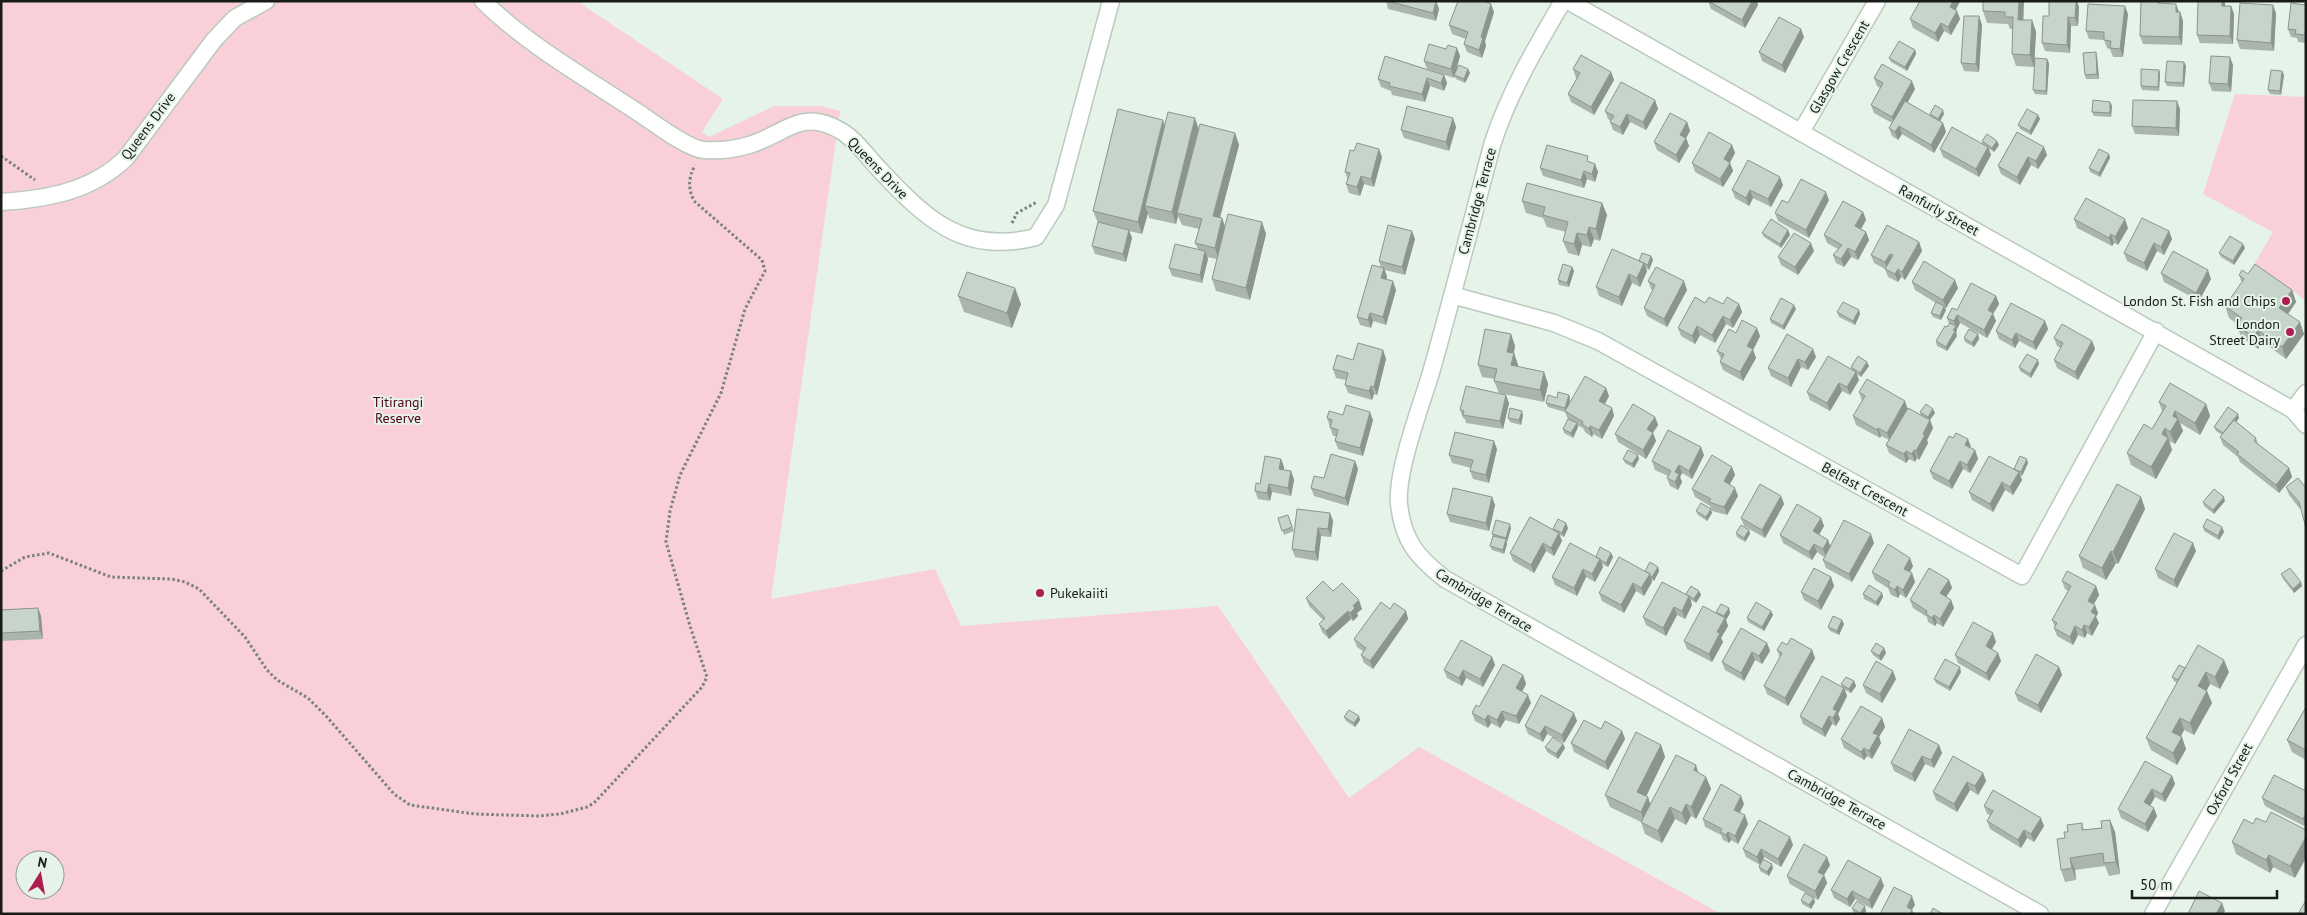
<svg xmlns="http://www.w3.org/2000/svg" width="2307" height="915" viewBox="0 0 2307 915" font-family="'PT Sans',sans-serif">
  <rect width="100%" height="100%" fill="#e5f3e8"/>
  <!-- green -->
  <path fill="#f9d0d7" fill-rule="evenodd" d="M1,1H577L723,99L702,132L709,137L774,106H821L840,111L771,599L935,569L961,626L1218,606L1349,798L1419,747L1721,914H1ZM25,860H55V890H25Z
    M2235,94L2306,97V301L2255,263L2273,232L2203,194Z"/>
  <g fill="none" stroke-linecap="round" stroke-linejoin="round">
    <!-- minor casing -->
    <g stroke="#bbc9be" stroke-width="19">
      <path id="minor" d="M483,1C529,46 586,78 639,113C654,123 688,149 704,150C718,151 736,149 749,145C784,135 801,107 841,131C855,139 867,156 878,168C925,218 963,256 1036,237L1056,205L1111,1
        M1563,1C1536,47 1510,91 1493,142C1472,220 1452,299 1430,376C1420,408 1396,473 1399,504C1403,541 1417,557 1445,579L2040,914
        M1568,1L2293,410L2306,425
        M1801,132L1877,1
        M1,202C48,199 92,191 126,158L214,40L235,18L266,1
        M1452,295L1554,323L1598,341L2022,576L2156,331
        M2293,410L2306,393
        M2153,914L2306,645"/>
    </g>
    <!-- path -->
    <path stroke="#79827b" stroke-width="3" stroke-dasharray="2.5 2.5" stroke-linecap="butt" d="M1,156L35,180
      M1012,223L1017,213L1037,202
      M1,571L25,557L49,553L111,577L171,579L185,582L199,589L245,637L267,670L277,680L308,698L327,717L394,794L410,805L475,814L539,816L560,814L587,807L594,803L702,687L707,677L690,626L666,542L670,511L680,475L721,393L745,309L765,271L762,260L694,201C688,188 688,179 695,165"/>
    <!-- minor -->
    <use href="#minor" stroke="#fff" stroke-width="16"/>
  </g>
  <!-- wall -->
  <path fill="#aab6ad" d="M1386,1H1436L1439,9L1436,21L1388,9Z
    M1708,1H1757L1758,5L1745,28L1711,9Z
    M1960,1L1956,10L1960,19L1951,35L1944,31L1938,42L1913,28L1910,19Z
    M1983,1L2023,20H2032L2036,32L2034,67L2016,66L2012,54L2013,29H2010L2008,24L1987,23L1983,11Z
    M2049,1H2077L2079,7L2078,26H2071L2070,53L2045,51L2042,43L2049,16Z
    M2141,1H2161V3L2180,12L2183,21L2182,45L2143,44L2140,36Z
    M2306,5V43L2298,42L2297,38L2291,37L2288,29Z
    M2225,6H2231L2234,14L2233,44L2200,43L2197,35Z
    M1494,12L1485,41L1486,46L1482,58L1467,52L1464,44L1466,39L1452,34L1449,25Z
    M2276,13L2274,51L2240,49L2237,40Z
    M2128,14L2123,57H2113L2110,49L2107,48L2104,40L2089,39L2086,31Z
    M1982,25L1979,72L1964,71L1961,63Z
    M1804,37L1785,73L1762,61L1759,52Z
    M1915,50L1916,54L1907,71L1891,62L1889,58Z
    M1460,56L1454,78L1427,69L1424,61Z
    M2097,56L2099,79H2086L2085,75Z
    M2049,63L2047,95L2035,94L2033,90Z
    M2233,65L2231,92L2212,91L2209,83Z
    M2186,66L2184,87L2167,86L2165,82Z
    M1468,69L1470,73L1465,83L1456,79L1454,75Z
    M1573,69L1611,72L1614,80L1594,115L1571,102L1568,94L1577,78H1576Z
    M2159,70L2160,74L2159,91L2142,90L2141,86Z
    M1444,75L1447,83L1444,91L1430,86L1425,102L1392,95L1391,91L1381,87L1378,79Z
    M2284,75L2281,95L2270,94L2268,90Z
    M1874,78L1915,89L1907,103L1931,116L1930,114H1944L1940,121L1943,123L1946,132L1934,153L1902,134L1898,140L1892,136L1889,128L1892,123L1874,113L1871,105L1880,88L1877,86Z
    M1655,100L1658,109L1646,130L1630,122L1623,135L1613,130L1610,122L1611,121L1608,119L1605,111Z
    M2110,102L2112,106L2111,117L2094,116L2092,112Z
    M2180,109L2179,136L2135,134L2132,126Z
    M2038,115L2040,119L2031,135L2020,129L2018,125Z
    M1453,118L1456,127L1449,151L1404,138L1401,130Z
    M1687,122L1690,131L1686,138L1689,146L1679,163L1657,150L1654,142Z
    M1165,125L1235,133L1239,145L1220,218H1222L1225,226L1262,222L1266,234L1250,300L1216,291L1212,279L1217,259L1207,257L1208,259L1202,283L1172,276L1169,268L1198,249L1195,243L1199,229L1182,225L1178,216L1176,224L1149,218L1148,213L1142,234L1129,231L1132,238L1126,262L1095,254L1092,246L1098,223L1093,211Z
    M2017,132L2047,155L2038,169L2031,165L2020,185L2001,174L1998,166Z
    M1982,141L1999,145L1994,152L1989,149L1991,155L1979,177L1943,157L1940,149L1982,144Z
    M1732,145L1735,153L1730,163L1733,171L1723,187L1695,172L1692,163Z
    M1354,151L1382,157L1374,187L1364,184L1360,196L1349,193L1346,184L1348,180L1345,172Z
    M2109,154L2110,158L2100,177L2090,172L2089,168Z
    M1590,162L1595,164L1598,172L1595,182L1587,179L1584,188L1543,176L1540,168Z
    M1783,185L1771,207L1753,198L1749,206L1735,198L1732,190Z
    M1829,200L1809,238L1778,221L1775,213L1788,203Z
    M1522,201L1602,203L1607,215L1600,241L1594,239L1591,247L1582,245L1579,256L1568,253L1563,241L1566,232L1547,227L1543,218L1526,213Z
    M1863,212L1866,220L1861,229L1866,232L1869,240L1858,260L1851,257L1844,267L1836,263L1833,255L1838,249L1827,243L1824,235Z
    M2074,219L2128,228L2118,245L2114,243L2112,246L2077,228Z
    M1788,230L1790,235L1781,248L1764,237L1762,233Z
    M2169,231L2172,239L2164,255L2157,251L2147,271L2127,261L2124,253Z
    M1415,239L1405,275L1385,270L1387,277L1386,280L1396,290L1386,325L1373,321L1371,328L1360,325L1357,317L1381,268L1379,261Z
    M1919,242L1922,251L1905,280L1901,277L1898,282L1888,277L1885,269L1874,263L1871,255Z
    M2245,248L2234,265L2221,257L2219,253Z
    M1814,251L1798,275L1781,265L1778,257Z
    M1651,256L1653,260L1649,270L1646,268L1647,271L1640,287L1632,283L1622,306L1599,296L1596,287Z
    M1572,267L1574,271L1569,287L1559,285L1558,280Z
    M2161,273L2211,279L2199,301L2164,282Z
    M2248,274L2292,290L2296,302L2288,314L2304,334L2286,359L2263,342L2258,349L2241,337L2237,325V324L2229,318L2225,306L2242,283L2239,275Z
    M1648,281L1687,290L1667,327L1647,316L1644,308L1653,290L1651,289Z
    M1912,282L1958,288L1946,308H1945L1946,310L1941,320L1933,317L1931,313L1936,303L1915,290Z
    M958,296L1021,304L1012,328L964,312Z
    M1996,296L1999,304L1993,314L1996,321L1987,338L1960,323L1957,329V330L1956,333L1957,336L1947,351L1937,346L1936,341L1949,324L1947,318L1957,310Z
    M1705,303L1723,304H1739L1742,312L1733,328L1726,324L1715,343L1700,335L1695,344L1681,336L1678,328Z
    M1796,309L1784,330L1771,323L1770,319Z
    M1837,312L1860,314L1855,325L1839,317Z
    M2045,321L2048,329L2036,350L2019,341L2015,348L1999,339L1996,331Z
    M1736,333L1760,336L1753,350L1756,358L1743,381L1723,370L1720,362L1721,359L1717,351Z
    M1511,334L1515,346L1514,353L1518,365V367L1544,372L1548,384L1544,402L1499,393L1494,381L1495,379L1482,377L1478,365Z
    M1787,334L1816,357L1808,370L1801,367L1791,387L1771,376L1768,368Z
    M1978,334L1979,339L1974,347L1965,342L1964,338Z
    M2054,338L2092,341L2095,349L2078,380L2057,368L2054,360L2061,348L2057,346Z
    M1383,350L1386,359L1377,395L1374,394L1372,400L1348,393L1345,385L1346,380L1336,378L1333,369L1353,360Z
    M2039,364L2031,378L2020,371L2019,367Z
    M1869,366L1861,377L1856,374L1859,380L1850,395L1842,391L1830,411L1810,400L1807,392L1852,370L1851,367Z
    M1606,388L1609,396L1605,404L1612,408L1614,416L1602,439L1593,434L1592,437L1585,432L1583,428L1577,425L1578,427L1573,438L1564,433L1563,429L1568,419L1565,412L1548,407L1546,403L1557,398L1569,395L1570,399L1568,406Z
    M1859,392L1908,408L1921,416L1920,412L1935,413L1930,420L1933,428L1927,440L1928,443L1919,460L1917,458L1915,462L1909,459L1906,463L1889,453L1886,445L1889,440L1881,436L1880,438L1856,425L1853,416L1862,401Z
    M2159,402L2206,404L2210,416L2200,435L2180,423L2183,431L2175,444L2169,441L2172,450L2156,479L2131,465L2127,453L2152,429L2162,411Z
    M1509,403L1503,429L1466,423L1465,419L1463,418L1460,410Z
    M1343,415L1373,420L1363,456L1338,449L1335,441L1336,436H1333L1327,418Z
    M1523,415L1521,425L1510,422L1508,418Z
    M1655,417L1658,425L1653,433L1656,441L1646,459L1618,442L1615,434Z
    M2239,418L2236,422L2256,438L2258,444L2289,468L2292,477L2279,493L2240,462L2238,457L2223,445L2220,437L2222,435L2216,431L2214,427Z
    M1953,438L1968,439L1970,448L1975,450L1978,459L1970,473L1963,469L1952,489L1933,479L1930,471Z
    M1497,449L1489,483L1473,479L1470,471L1471,468L1452,463L1449,455Z
    M1704,455L1692,479L1682,473L1680,477L1682,482L1678,490L1670,486L1667,478L1668,476L1655,470L1652,461Z
    M1281,459L1284,467V470L1291,471L1294,480L1291,496L1272,492L1270,501L1258,499L1255,491Z
    M1623,459H1639L1634,468L1625,463Z
    M1355,461L1358,469L1348,506L1314,496L1311,488L1324,478Z
    M2028,463L2022,476L2020,475L2022,480L2013,495L2005,490L1993,512L1972,500L1969,492Z
    M1732,467L1735,475L1730,484L1738,496L1727,515L1712,511L1710,506L1695,497L1692,489Z
    M2286,487L2306,488L2300,509L2289,495Z
    M1781,496L1784,504L1765,538L1744,526L1741,518Z
    M1492,497L1495,505L1489,531L1450,522L1447,514Z
    M2141,497L2145,509L2118,564L2116,563L2106,580L2083,568L2079,556Z
    M2225,501L2214,514L2204,506L2203,502Z
    M1696,511L1712,513L1707,521L1698,515Z
    M1330,513L1333,521L1331,537L1321,536L1318,561L1295,557L1292,549Z
    M1288,515L1294,531L1284,535L1278,518Z
    M1821,518L1824,526L1819,535L1828,540L1830,546L1874,543L1852,582L1826,568L1823,560L1824,557L1817,552L1812,560L1783,543L1780,535Z
    M2203,527H2222L2224,532L2219,540L2204,531Z
    M1511,528L1507,542L1506,541L1507,544L1504,554L1492,550L1490,546L1493,536L1492,534Z
    M1568,528L1564,537L1559,535L1562,541L1554,556L1546,551L1534,573L1513,561L1510,553L1554,531L1553,529Z
    M1749,530L1750,534L1745,542L1737,537L1736,533Z
    M2196,551L2177,588L2158,578L2155,569Z
    M1611,553L1613,557L1608,567L1602,564L1603,567L1595,582L1586,577L1577,596L1555,585L1552,577L1596,557Z
    M1913,566L1910,572L1912,573L1915,582L1906,598L1900,594L1898,598L1891,595L1888,588L1875,580L1872,572Z
    M1658,567L1659,571L1654,581L1652,580V582L1644,596L1636,591L1624,613L1602,601L1599,593L1645,571Z
    M2281,574L2301,582L2302,586L2294,593L2283,579Z
    M1831,577L1834,586L1821,610L1804,600L1801,592Z
    M1949,580L1952,588L1946,597L1951,600L1954,608L1943,627L1937,623L1935,626L1928,622L1927,617L1913,608L1910,600Z
    M2062,581L2096,586L2099,595L2094,604L2098,613L2096,617L2099,623L2092,636L2087,633L2085,638L2078,635L2073,645L2057,636L2054,628L2055,627L2052,620L2068,591L2065,589Z
    M1333,591L1362,609L1357,613L1358,616L1353,621L1351,619L1329,639L1322,632L1319,624L1323,620L1309,606L1306,598Z
    M1699,591L1701,595L1696,603L1691,600L1692,605L1685,619L1677,615L1666,636L1646,625L1643,617L1687,595Z
    M1882,593L1883,597L1878,606L1864,599L1863,594Z
    M38,608L41,616L43,639L1,641V610Z
    M1729,608L1730,613L1726,620L1728,626L1721,638L1723,642L1712,662L1687,649L1684,641L1717,613L1716,612Z
    M1390,609L1406,611L1408,619L1373,669L1364,663L1361,655L1364,652L1357,647L1354,639Z
    M1771,611L1773,615L1764,631L1748,622L1747,618Z
    M1844,624L1839,635L1830,631L1828,627Z
    M1996,642L1992,649L1998,653L2001,661L1989,681L1958,663L1955,655Z
    M1767,643L1770,651L1762,664L1755,660L1744,681L1725,670L1722,662Z
    M1787,645L1812,650L1815,658L1788,706L1767,694L1764,686L1780,658L1777,650Z
    M1884,648L1886,653L1881,661L1873,655L1871,651Z
    M1492,657L1495,665L1483,687L1466,678L1462,686L1447,678L1444,670Z
    M2059,667L2062,675L2041,713L2018,701L2015,693Z
    M2185,668L2229,672L2220,689L2210,684L2206,690L2212,703L2194,735L2184,730L2181,736L2186,749L2177,765L2151,750L2146,738L2177,683L2174,681L2172,677Z
    M1961,672L1950,691L1936,683L1934,679Z
    M1523,675L1526,684L1522,692L1531,703L1519,724L1505,720L1500,728L1491,723L1488,728L1475,721L1472,713L1479,707Z
    M1896,679L1882,703L1866,693L1863,685Z
    M1854,681L1856,686L1851,693L1845,690L1847,696L1838,714L1840,719L1836,726L1832,724L1825,737L1803,724L1800,716L1842,687L1841,684Z
    M2306,707V760L2292,752L2287,740Z
    M1344,717L1360,720L1355,727L1346,721Z
    M1882,718L1885,727L1879,737L1881,743L1872,759L1867,756L1864,760L1844,748L1841,739Z
    M1577,721L1564,743L1547,734L1543,742L1528,734L1525,726Z
    M1601,729L1622,731L1625,739L1608,770L1574,752L1571,743Z
    M1563,744L1565,748L1558,759L1547,752L1545,747Z
    M1661,745L1665,757L1646,796L1648,797L1650,804L1699,773L1706,777L1711,789L1696,819L1691,816L1686,825L1675,819L1662,843L1645,834L1641,822L1610,807L1605,795Z
    M1939,745L1942,753L1934,768L1925,764L1915,782L1894,771L1891,763Z
    M1983,773L1986,781L1978,795L1970,790L1957,812L1936,800L1933,792Z
    M2172,776L2175,784L2165,802L2155,797L2150,806L2157,816L2148,832L2121,818L2118,809Z
    M2306,791V827L2265,806L2262,798Z
    M1744,804L1740,812L1748,824L1738,844L1731,840L1729,843L1723,840L1721,835L1705,827L1703,819Z
    M1984,806L2044,826L2034,842L2027,838L2021,848L1990,829L1987,821L1990,815L1987,814Z
    M2271,812L2295,878L2273,867L2270,873L2236,854L2232,842L2266,822Z
    M2110,820L2115,832L2120,874L2109,876L2105,866L2075,870L2076,880L2065,882L2061,870L2065,838L2068,832L2082,823L2084,830L2102,828Z
    M1793,845L1781,867L1764,857L1763,859L1773,868L1769,876L1760,871L1759,867L1760,865L1746,857L1743,849Z
    M1830,865L1824,875L1827,883L1818,900L1790,884L1787,876Z
    M1884,886L1872,909L1855,899L1850,907L1834,898L1831,890Z
    M1801,900L1815,902L1811,909L1802,904Z
    M1852,908L1866,911L1864,914H1856L1853,912Z"/>
  <!-- shaded-wall -->
  <path fill="#8b948d" d="M1436,1L1439,9L1436,21L1433,13Z
    M1752,1H1757L1758,5L1745,28L1742,20Z
    M1953,1H1960L1953,15L1950,7Z
    M2019,1H2024L2023,32L2018,20Z
    M2076,1H2077L2079,7L2078,26L2075,18Z
    M2222,1H2225V14L2222,6Z
    M1491,4L1494,12L1485,41L1486,46L1482,58L1479,50L1481,37Z
    M2176,4L2179,12L2178,20L2176,12Z
    M2273,5L2276,13L2274,51L2271,43Z
    M2125,6L2128,14L2123,57L2120,49Z
    M2231,6L2234,14L2233,44L2230,36Z
    M1957,11L1960,19L1951,35L1948,27Z
    M2180,12L2183,21L2182,45L2179,37Z
    M1979,16L1982,25L1979,72L1976,64Z
    M2068,17L2071,26L2070,53L2067,45Z
    M2032,20L2036,32L2034,67L2030,55Z
    M1941,23L1944,31L1938,42L1935,33Z
    M1801,29L1804,37L1785,73L1782,65Z
    M1457,48L1460,56L1454,78L1451,69Z
    M1915,50L1916,54L1907,71L1905,67Z
    M2096,52L2097,56L2099,79L2097,74Z
    M2230,57L2233,65L2231,92L2228,84Z
    M2047,59L2049,63L2047,95L2046,91Z
    M2184,62L2186,66L2184,87L2183,83Z
    M1468,69L1470,73L1465,83L1464,79Z
    M2159,70L2160,74L2159,91L2158,87Z
    M2282,71L2284,75L2281,95L2280,91Z
    M1611,72L1614,80L1594,115L1591,107Z
    M1444,75L1447,83L1444,91L1441,83Z
    M1427,78L1430,86L1425,102L1422,94Z
    M1912,81L1915,89L1895,125L1892,117Z
    M1655,100L1658,109L1646,130L1643,122Z
    M2177,101L2180,109L2179,136L2176,128Z
    M2110,102L2112,106L2111,117L2110,113Z
    M1943,110L1944,114L1939,123L1938,119Z
    M1627,114L1630,122L1623,135L1620,127Z
    M2038,115L2040,119L2031,135L2030,131Z
    M1195,118L1199,130L1177,213L1178,216L1176,224L1172,212Z
    M1453,118L1456,127L1449,151L1446,142Z
    M1163,120L1167,132L1145,206L1148,213L1142,234L1138,222Z
    M1687,122L1690,131L1683,143L1680,135Z
    M1943,123L1946,132L1934,153L1931,145Z
    M1899,126L1902,134L1898,140L1895,132Z
    M1235,133L1239,145L1217,228L1213,216Z
    M1686,138L1689,146L1679,163L1676,155Z
    M1997,141L1999,145L1994,152L1992,148Z
    M1732,145L1735,153L1727,167L1724,159Z
    M1988,147L1991,155L1979,177L1976,169Z
    M2044,147L2047,155L2038,169L2036,161Z
    M1379,149L1382,157L1374,187L1371,179Z
    M2109,154L2110,158L2100,177L2099,173Z
    M2028,157L2031,165L2020,185L2017,177Z
    M1730,163L1733,171L1723,187L1720,179Z
    M1595,164L1598,172L1595,182L1592,174Z
    M1584,171L1587,179L1584,188L1581,180Z
    M1361,176L1364,184L1360,196L1357,187Z
    M1780,177L1783,185L1771,207L1768,199Z
    M1750,190L1753,198L1749,206L1746,198Z
    M1826,192L1829,200L1809,238L1806,230Z
    M1602,203L1607,215L1600,241L1596,229Z
    M1863,212L1866,220L1858,234L1855,226Z
    M1222,218L1226,230L1219,260L1215,248Z
    M2125,219L2128,228L2118,245L2115,237Z
    M1262,222L1266,234L1250,300L1246,288Z
    M1589,227L1594,239L1591,247L1587,235Z
    M1129,230L1132,238L1126,262L1123,254Z
    M1788,230L1790,235L1781,248L1780,244Z
    M1412,231L1415,239L1405,275L1402,267Z
    M2169,231L2172,239L2164,255L2161,247Z
    M1866,232L1869,240L1858,260L1855,252Z
    M1577,233L1582,245L1579,256L1574,244Z
    M2111,234L2114,243L2112,246L2109,238Z
    M1919,242L1922,251L1905,280L1902,272Z
    M1811,243L1814,251L1798,275L1795,267Z
    M2154,243L2157,251L2147,271L2144,263Z
    M2243,244L2245,248L2234,265L2233,261Z
    M1848,248L1851,257L1844,267L1841,259Z
    M1205,251L1208,259L1202,283L1200,275Z
    M1890,254L1893,262L1888,271L1885,262Z
    M1651,256L1653,260L1649,270L1648,265Z
    M1644,263L1647,271L1640,287L1637,278Z
    M1572,267L1574,271L1569,287L1567,283Z
    M1384,268L1387,277L1384,286L1381,278Z
    M1898,269L1901,277L1898,282L1895,274Z
    M2208,270L2211,279L2199,301L2196,293Z
    M1629,274L1632,283L1622,306L1619,297Z
    M1955,280L1958,288L1946,308L1943,300Z
    M1393,281L1396,290L1386,325L1383,317Z
    M1684,281L1687,290L1667,327L1664,319Z
    M1015,288L1021,304L1012,328L1007,313Z
    M2292,290L2296,302L2284,320L2279,308Z
    M1996,296L1999,304L1993,314L1996,321L1987,338L1984,330L1988,310Z
    M1739,304L1742,312L1733,328L1730,320Z
    M1794,305L1796,309L1784,330L1783,326Z
    M1944,306L1946,310L1941,320L1940,316Z
    M1859,310L1860,314L1855,325L1853,321Z
    M1370,313L1373,321L1371,328L1368,320Z
    M1957,315L1960,323L1957,329L1954,321Z
    M1723,316L1726,324L1715,343L1712,335Z
    M2045,321L2048,329L2036,350L2033,342Z
    M2300,322L2304,334L2286,359L2282,347Z
    M1697,326L1700,335L1695,344L1692,336Z
    M1956,326L1957,330L1956,333L1957,336L1947,351L1946,347Z
    M1757,328L1760,336L1753,350L1756,358L1743,381L1740,372L1747,346Z
    M2258,330L2263,342L2258,349L2254,337Z
    M2016,333L2019,341L2015,348L2012,340Z
    M1511,334L1515,346L1512,361L1514,353L1518,365L1515,377L1507,352Z
    M1978,334L1979,339L1974,347L1972,343Z
    M2092,341L2095,349L2078,380L2075,372Z
    M1813,349L1816,357L1808,370L1805,362Z
    M1383,350L1386,359L1377,395L1374,387Z
    M1798,359L1801,367L1791,387L1788,378Z
    M2038,360L2039,364L2031,378L2030,374Z
    M1867,362L1869,366L1861,377L1860,373Z
    M1544,372L1548,384L1544,402L1540,390Z
    M1856,372L1859,380L1850,395L1847,387Z
    M1839,383L1842,391L1830,411L1827,403Z
    M1371,386L1374,394L1372,400L1369,391Z
    M1606,388L1609,396L1602,409L1599,401Z
    M1506,395L1509,403L1503,429L1500,421Z
    M1569,395L1570,399L1567,412L1565,408Z
    M1905,401L1908,410L1890,441L1887,433Z
    M2206,404L2210,416L2200,435L2195,423Z
    M1612,408L1614,416L1602,439L1599,430Z
    M1933,409L1935,413L1929,421L1928,417Z
    M1522,411L1523,415L1521,425L1519,420Z
    M2175,411L2183,431L2175,444L2170,432L2173,416Z
    M1370,412L1373,420L1363,456L1360,448Z
    M2238,414L2239,418L2225,438L2224,434Z
    M1655,417L1658,425L1650,437L1647,429Z
    M1930,420L1933,428L1927,440L1928,443L1919,460L1916,451L1923,434Z
    M1577,423L1578,427L1573,438L1571,433Z
    M1590,426L1593,434L1592,437L1589,429Z
    M1878,428L1881,436L1880,438L1877,430Z
    M2165,428L2172,450L2156,479L2151,467L2162,434Z
    M1653,433L1656,441L1646,459L1643,450Z
    M1968,439L1971,447L1968,453L1965,445Z
    M1494,441L1497,449L1489,483L1486,475Z
    M1701,447L1704,455L1692,479L1689,471Z
    M1914,450L1917,458L1915,462L1912,454Z
    M1975,450L1978,459L1970,473L1967,465Z
    M1906,451L1909,459L1906,463L1904,454Z
    M1638,455L1639,459L1634,468L1632,464Z
    M1281,459L1284,467L1282,477L1279,469Z
    M2027,459L2028,463L2022,476L2021,472Z
    M1355,461L1358,469L1348,506L1345,498Z
    M1960,461L1963,469L1952,489L1949,481Z
    M1679,465L1682,473L1680,477L1682,482L1678,490L1675,482V472Z
    M1732,467L1735,475L1727,489L1724,481Z
    M2289,468L2292,477L2279,493L2276,485Z
    M1291,471L1294,480L1291,496L1288,488Z
    M2019,472L2022,480L2013,495L2010,487Z
    M2002,482L2005,490L1993,512L1990,504Z
    M1269,484L1272,492L1270,501L1267,493Z
    M1735,488L1738,496L1727,515L1724,507Z
    M1781,496L1784,504L1765,538L1762,530Z
    M1492,497L1495,505L1489,531L1486,523Z
    M2141,497L2145,509L2118,564L2113,552Z
    M2224,497L2225,501L2214,514L2213,510Z
    M1711,509L1712,513L1707,521L1706,517Z
    M1330,513L1333,521L1331,537L1328,529Z
    M1821,518L1824,526L1816,540L1813,531Z
    M1566,523L1568,528L1564,537L1562,533Z
    M1510,524L1511,528L1507,542L1506,538Z
    M2222,527L2224,532L2219,540L2218,536Z
    M1318,528L1321,536L1318,561L1315,552Z
    M1749,530L1750,534L1745,542L1744,538Z
    M1559,533L1562,541L1554,556L1551,548Z
    M1871,534L1874,543L1852,582L1849,574Z
    M1506,539L1507,544L1504,554L1503,550Z
    M1828,540L1831,548L1826,557L1823,549Z
    M1543,543L1546,551L1534,573L1531,565Z
    M2193,543L2196,551L2177,588L2174,580Z
    M1814,544L1817,552L1812,560L1809,552Z
    M2111,551L2116,563L2106,580L2102,568Z
    M1611,553L1613,557L1608,567L1606,563Z
    M1910,558L1913,566L1907,577L1904,569Z
    M1600,559L1603,567L1595,582L1592,574Z
    M1658,567L1659,571L1654,581L1652,577Z
    M1583,569L1586,577L1577,596L1574,588Z
    M1912,573L1915,582L1906,598L1903,590Z
    M1650,574L1652,582L1644,596L1641,588Z
    M1831,577L1834,586L1821,610L1818,601Z
    M1949,580L1952,588L1943,601L1940,593Z
    M2301,582L2302,586L2294,593L2293,589Z
    M1633,583L1636,591L1624,613L1621,605Z
    M1897,586L1900,594L1898,598L1895,590Z
    M2096,586L2099,595L2091,609L2088,601Z
    M1699,591L1701,595L1696,603L1694,599Z
    M1882,593L1883,597L1878,606L1876,602Z
    M1689,596L1692,605L1685,619L1682,611Z
    M1359,600L1362,609L1357,613L1358,616L1353,621L1350,613L1353,606Z
    M1951,600L1954,608L1943,627L1940,619Z
    M2095,605L2098,613L2096,617L2099,623L2092,636L2089,627L2091,612Z
    M1674,607L1677,615L1666,636L1663,628Z
    M38,608L41,616L43,639L40,631Z
    M1729,608L1730,613L1726,620L1728,626L1721,638L1723,642L1712,662L1709,654L1717,632L1725,618L1724,616Z
    M1348,611L1351,619L1329,639L1326,631Z
    M1406,611L1408,619L1373,669L1370,661Z
    M1771,611L1773,615L1764,631L1762,627Z
    M1934,615L1937,623L1935,626L1932,618Z
    M1842,620L1844,624L1839,635L1837,631Z
    M2084,625L2087,633L2085,638L2082,630Z
    M2075,626L2078,635L2073,645L2070,637Z
    M1993,633L1996,642L1989,654L1986,646Z
    M1767,643L1770,651L1762,664L1759,656Z
    M1884,648L1886,653L1881,661L1879,656Z
    M1812,650L1815,658L1788,706L1785,698Z
    M1752,652L1755,660L1744,681L1741,673Z
    M1998,653L2001,661L1989,681L1986,673Z
    M1492,657L1495,665L1483,687L1480,679Z
    M2224,660L2229,672L2220,689L2215,677Z
    M1960,667L1961,672L1950,691L1949,687Z
    M2059,667L2062,675L2041,713L2038,705Z
    M1463,670L1466,678L1462,686L1459,678Z
    M1893,671L1896,679L1882,703L1880,694Z
    M2206,672L2210,684L2203,698L2198,686Z
    M1523,675L1526,684L1519,697L1516,688Z
    M1854,681L1856,686L1851,693L1849,689Z
    M1844,688L1847,696L1838,714L1840,719L1836,726L1833,718V709Z
    M2207,691L2212,703L2194,735L2190,723Z
    M1528,695L1531,703L1519,724L1516,716Z
    M1502,711L1505,720L1500,728L1497,720Z
    M1574,713L1577,721L1564,743L1562,735Z
    M1488,715L1491,723L1488,728L1485,720Z
    M1359,716L1360,720L1355,727L1354,723Z
    M1829,716L1832,724L1825,737L1822,729Z
    M1882,718L1885,727L1879,737L1881,743L1872,759L1869,751L1873,733Z
    M2180,718L2184,730L2177,744L2172,732Z
    M1545,726L1547,734L1543,742L1540,734Z
    M1622,731L1625,739L1608,770L1605,762Z
    M2182,737L2186,749L2177,765L2173,753Z
    M1563,744L1565,748L1558,759L1556,754Z
    M1661,745L1665,757L1642,805L1637,792Z
    M1939,745L1942,753L1934,768L1931,760Z
    M1864,748L1867,756L1864,760L1861,752Z
    M1922,756L1925,764L1915,782L1912,774Z
    M1696,765L1700,778L1694,770Z
    M1983,773L1986,781L1978,795L1975,786Z
    M2172,776L2175,784L2165,802L2162,794Z
    M1706,777L1711,789L1696,819L1691,807Z
    M1967,782L1970,790L1957,812L1954,804Z
    M2152,789L2155,797L2147,811L2144,802Z
    M1741,796L1744,804L1737,818L1734,810Z
    M1648,797L1652,810L1645,824L1641,812Z
    M1686,804L1691,816L1686,825L1682,813Z
    M1670,807L1675,819L1662,843L1658,831Z
    M2154,808L2157,816L2148,832L2145,824Z
    M2306,813V827L2303,819Z
    M1745,815L1748,824L1738,844L1735,836Z
    M2041,818L2044,826L2034,842L2031,834Z
    M2110,820L2115,832L2120,874L2116,862Z
    M2024,830L2027,838L2021,848L2018,840Z
    M1728,832L1731,840L1729,843L1726,835Z
    M1790,837L1793,845L1781,867L1778,859Z
    M2306,837V858L2295,878L2290,866Z
    M1761,849L1764,857L1760,865L1757,857Z
    M2269,855L2273,867L2270,873L2266,860Z
    M1827,857L1830,865L1821,880L1818,872Z
    M2070,858L2075,870L2076,880L2072,868Z
    M1772,864L1773,868L1769,876L1767,872Z
    M1824,875L1827,883L1818,900L1815,891Z
    M1881,878L1884,886L1872,909L1869,900Z
    M1852,891L1855,899L1850,907L1847,899Z
    M1912,896L1915,905L1912,910L1914,914H1909L1907,907Z
    M1814,898L1815,902L1811,909L1809,905Z
    M2222,903L2225,911L2223,914H2216Z
    M1865,906L1866,911L1864,914H1860Z"/>
  <!-- building -->
  <path fill="#c6d4c9" stroke="#8b948d" d="M1387,1H1436L1433,13Z
    M1458,1H1484L1491,4L1481,37L1483,38L1479,50L1464,44L1468,32L1449,25Z
    M1708,1H1752L1742,20Z
    M1920,1H1953L1950,7L1957,11L1948,27L1941,23L1935,33L1910,19Z
    M1983,1H2019L2018,20H2032L2030,55L2012,54L2013,17H2005V12L1983,11Z
    M2049,1H2076L2075,18L2068,17L2067,45L2042,43L2043,16H2049Z
    M2141,1H2158V3L2176,4V12H2180L2179,37L2140,36Z
    M2198,1H2222V6H2231L2230,36L2197,35Z
    M2240,3L2273,5L2271,43L2237,40Z
    M2291,3L2306,5V35L2295,34L2296,30L2288,29Z
    M2088,4L2125,6L2120,49L2110,48L2111,41L2104,40V32L2086,31Z
    M1964,16H1979L1976,64L1961,63Z
    M1779,17L1801,29L1782,65L1759,52Z
    M1899,41L1915,50L1905,67L1889,58Z
    M1429,44L1446,49L1448,45L1457,48L1451,69L1424,61Z
    M2096,52L2097,74L2085,75L2083,53Z
    M1581,55L1611,72L1591,107L1568,94L1580,73L1573,69Z
    M1385,56L1444,75L1441,83L1427,78L1422,94L1389,86L1390,83L1378,79Z
    M2211,56L2230,57L2228,84L2209,83Z
    M2035,58L2047,59L2046,91L2033,90Z
    M2167,61L2184,62L2183,83L2165,82Z
    M1882,64L1912,81L1892,117L1871,105L1883,83L1874,78Z
    M1459,65L1468,69L1464,79L1454,75Z
    M2141,69L2159,70L2158,87L2141,86Z
    M2271,70L2282,71L2280,91L2268,90Z
    M1621,82L1655,100L1643,122L1627,114L1620,127L1610,122L1614,116L1605,111Z
    M2093,100L2110,102V113L2092,112Z
    M2133,100L2177,101L2176,128L2132,126Z
    M1905,101L1943,123L1931,145L1899,126L1895,132L1889,128Z
    M1935,105L1943,110L1938,119L1930,114Z
    M1407,106L1453,118L1446,142L1401,130Z
    M1118,109L1163,120L1138,222L1093,211Z
    M2027,109L2038,115L2030,131L2018,125Z
    M1168,112L1195,118L1172,212L1145,206Z
    M1670,113L1687,122L1680,135L1686,138L1676,155L1654,142Z
    M1200,124L1235,133L1213,216L1222,218L1215,248L1195,243L1202,219L1177,213Z
    M1952,127L1988,147L1976,169L1940,149Z
    M1709,132L1732,145L1724,159L1730,163L1720,179L1692,163Z
    M2017,132L2044,147L2036,161L2028,157L2017,177L1998,166Z
    M1987,134L1997,141L1992,148L1982,141Z
    M1357,143L1379,149L1371,179L1361,176L1357,187L1346,184L1350,173L1345,172L1350,150L1354,151Z
    M1547,145L1588,156L1587,161L1595,164L1592,174L1584,171L1581,180L1540,168Z
    M2099,149L2109,154L2099,173L2089,168Z
    M1748,160L1780,177L1768,199L1750,190L1746,198L1732,190Z
    M1801,179L1826,192L1806,230L1775,213L1782,200L1788,203Z
    M1527,183L1602,203L1596,229L1589,227L1587,235L1577,233L1574,244L1563,241L1568,222L1543,215L1545,207L1522,201Z
    M2086,198L2125,219L2115,237L2111,234L2109,238L2074,219Z
    M1843,201L1863,212L1855,226L1866,232L1855,252L1848,248L1841,259L1833,255L1842,245L1824,235Z
    M1228,214L1262,222L1246,288L1212,279Z
    M2142,218L2169,231L2161,247L2154,243L2144,263L2124,253Z
    M1771,219L1788,230L1780,244L1762,233Z
    M1098,222L1129,230L1123,254L1092,246Z
    M1388,225L1412,231L1402,267L1379,261Z
    M1887,225L1919,242L1902,272L1898,269L1895,274L1885,269L1893,255L1890,254L1885,262L1871,255Z
    M1794,233L1811,243L1795,267L1778,257Z
    M2230,236L2243,244L2233,261L2219,253Z
    M1175,244L1205,251L1200,275L1169,268Z
    M1612,249L1644,263L1637,278L1629,274L1619,297L1596,287Z
    M2173,251L2208,270L2196,293L2161,273Z
    M1642,253L1651,256L1648,265L1639,261Z
    M1924,261L1955,280L1943,300L1912,282Z
    M1563,264L1572,267L1567,283L1558,280Z
    M2255,264L2292,290L2279,308L2300,322L2282,347L2258,330L2254,337L2237,325L2242,318L2225,306L2244,279L2239,275L2242,270L2248,274Z
    M1372,265L1384,268L1381,278L1393,281L1383,317L1370,313L1368,320L1357,317Z
    M1656,267L1684,281L1664,319L1644,308L1655,285L1648,281Z
    M967,272L1015,288L1007,313L958,296Z
    M1971,283L1996,296L1988,310L1993,313L1984,330L1957,315L1954,321L1947,318L1952,308L1957,310Z
    M1695,297L1705,303L1709,297L1723,304L1727,297L1739,304L1730,320L1723,316L1712,335L1697,326L1692,336L1678,328Z
    M1781,298L1794,305L1783,326L1770,319Z
    M1843,302L1859,310L1853,321L1837,312Z
    M1936,302L1944,306L1940,316L1931,313Z
    M2011,303L2045,321L2033,342L2016,333L2012,340L1996,331Z
    M1742,320L1757,328L1747,346L1753,349L1740,372L1720,362L1724,354L1717,351L1729,329L1736,333Z
    M1950,323L1956,326L1953,330L1955,331L1946,347L1936,341L1945,326L1947,327Z
    M2062,324L2092,341L2075,372L2054,360L2063,343L2054,338Z
    M1485,329L1511,334L1507,352L1514,353L1511,365L1544,372L1540,390L1494,381L1497,369L1478,365Z
    M1969,329L1978,334L1972,343L1964,338Z
    M1787,334L1813,349L1805,362L1798,359L1788,378L1768,368Z
    M1358,343L1383,350L1374,387L1371,386L1369,391L1345,385L1348,373L1333,369L1337,355L1353,360Z
    M2027,354L2038,360L2030,374L2019,367Z
    M1828,356L1856,372L1847,387L1839,383L1827,403L1807,392Z
    M1858,356L1867,362L1860,373L1851,367Z
    M1585,376L1606,388L1599,401L1612,408L1599,430L1590,426L1589,429L1582,424L1583,422L1565,411Z
    M1867,379L1905,401L1887,433L1878,428L1877,430L1853,416L1865,396L1859,392Z
    M2170,383L2206,404L2195,423L2175,411L2173,416L2178,419L2170,432L2165,428L2162,434L2168,438L2151,467L2127,453L2144,424L2152,429L2166,406L2159,402Z
    M1466,386L1506,395L1500,421L1463,415L1464,411L1460,410Z
    M1558,392L1569,395L1565,408L1546,403L1548,395L1557,398Z
    M1633,404L1655,417L1647,429L1653,433L1643,450L1615,434Z
    M1926,404L1933,409L1928,417L1920,412Z
    M1346,405L1370,412L1360,448L1335,441L1338,430L1330,427L1332,420L1327,418L1329,411L1343,415Z
    M2228,407L2238,414L2223,433L2214,427Z
    M1510,408L1522,411L1519,420L1508,418Z
    M1908,408L1930,420L1923,434L1925,435L1916,451L1914,450L1912,454L1906,451L1904,454L1886,445Z
    M1568,419L1577,423L1571,433L1563,429Z
    M2234,420L2256,438L2254,441L2289,468L2276,485L2237,454L2239,452L2220,437Z
    M1668,430L1701,447L1689,471L1679,465L1675,472L1679,474L1675,482L1667,478L1671,471L1652,461Z
    M1455,432L1494,441L1486,475L1470,471L1473,460L1449,455Z
    M1956,433L1968,439L1965,445L1975,450L1967,465L1960,461L1949,481L1930,471L1949,436L1953,438Z
    M1628,450L1638,455L1632,464L1623,459Z
    M1331,454L1355,461L1345,498L1311,488L1314,476L1324,478Z
    M1712,455L1732,467L1724,481L1735,488L1724,507L1709,502L1711,499L1692,489Z
    M1265,456L1281,459L1279,469L1291,471L1288,488L1269,484L1267,493L1255,491L1256,483L1260,484Z
    M1989,456L2019,472L2010,487L2002,482L1990,504L1969,492Z
    M2020,456L2027,459L2021,472L2014,469Z
    M2298,478L2306,488V528L2299,502L2286,487Z
    M1760,484L1781,496L1762,530L1741,518Z
    M2117,484L2141,497L2113,552L2111,551L2102,568L2079,556Z
    M1453,488L1492,497L1486,523L1447,514Z
    M2214,489L2224,497L2213,510L2203,502Z
    M1701,503L1711,509L1706,517L1696,511Z
    M1797,504L1821,518L1813,531L1828,540L1823,549L1814,544L1809,552L1780,535Z
    M1297,509L1330,513L1328,529L1318,528L1315,552L1292,549Z
    M1288,515L1292,527L1282,531L1278,518Z
    M1530,517L1559,533L1551,548L1543,543L1531,565L1510,553Z
    M1558,519L1566,523L1562,533L1553,529Z
    M2207,519L2222,527L2218,536L2203,527Z
    M1496,520L1510,524L1506,538L1492,534Z
    M1844,520L1871,534L1849,574L1823,560Z
    M1741,525L1749,530L1744,538L1736,533Z
    M2174,533L2193,543L2174,580L2155,569Z
    M1493,536L1506,539L1503,550L1490,546Z
    M1570,543L1600,559L1592,574L1583,569L1574,588L1552,577Z
    M1888,544L1910,558L1904,569L1912,573L1903,590L1897,586L1895,590L1888,586L1890,582L1872,572Z
    M1600,547L1611,553L1606,563L1596,557Z
    M1619,557L1650,574L1641,588L1633,583L1621,605L1599,593Z
    M1650,562L1658,567L1652,577L1650,576V574L1645,571Z
    M1814,568L1831,577L1818,601L1801,592Z
    M1929,568L1949,580L1940,593L1951,600L1940,619L1934,615L1932,618L1926,614L1927,611L1910,600Z
    M2290,568L2301,582L2293,589L2281,574Z
    M2067,571L2096,586L2088,601L2095,605L2091,612L2096,615L2089,627L2084,625L2082,630L2075,626L2070,637L2054,628L2057,623L2052,620L2071,586L2062,581Z
    M1323,581L1333,591L1342,583L1359,600L1353,606L1355,608L1350,613L1348,611L1326,631L1319,624L1325,618L1306,598Z
    M1662,582L1689,596L1682,611L1674,607L1663,628L1643,617Z
    M1869,585L1882,593L1876,602L1863,594Z
    M1691,586L1699,591L1694,599L1686,594Z
    M1381,602L1390,609L1394,603L1406,611L1370,661L1361,655L1366,648L1354,639Z
    M1756,602L1771,611L1762,627L1747,618Z
    M1721,604L1729,608L1724,616L1716,612Z
    M1703,606L1725,618L1717,632L1720,633L1709,654L1684,641Z
    M38,608L40,631L1,633V610Z
    M1833,616L1842,620L1837,631L1828,627Z
    M1973,622L1993,633L1986,646L1998,653L1986,673L1955,655Z
    M1741,628L1767,643L1759,656L1752,652L1741,673L1722,662Z
    M1791,638L1812,650L1785,698L1764,686L1782,653L1777,650L1782,642L1787,645Z
    M1461,640L1492,657L1480,679L1463,670L1459,678L1444,670Z
    M1876,643L1884,648L1879,656L1871,651Z
    M2198,645L2224,660L2215,677L2206,672L2198,686L2207,691L2190,723L2180,718L2172,732L2182,737L2173,753L2146,738Z
    M2036,654L2059,667L2038,705L2015,693Z
    M1945,659L1960,667L1949,687L1934,679Z
    M1876,661L1893,671L1880,694L1863,685Z
    M1503,664L1523,675L1516,688L1528,695L1516,716L1502,711L1497,720L1488,715L1485,720L1472,713L1476,705L1479,707Z
    M2179,665L2185,668L2178,680L2172,677Z
    M1822,676L1844,688L1833,709L1837,711L1833,718L1829,716L1822,729L1800,716Z
    M1846,677L1854,681L1849,689L1841,684Z
    M1541,695L1574,713L1562,735L1545,726L1540,734L1525,726Z
    M1861,706L1882,718L1873,733L1878,735L1869,751L1864,748L1861,752L1841,739Z
    M2306,707V750L2287,740Z
    M1349,710L1359,716L1354,723L1344,717Z
    M1584,720L1601,729L1605,721L1622,731L1605,762L1571,743Z
    M1909,729L1939,745L1931,760L1922,756L1912,774L1891,763Z
    M1636,732L1661,745L1637,792L1648,797L1641,812L1605,795Z
    M1553,737L1563,744L1556,754L1545,747Z
    M1676,755L1696,765L1694,770L1706,777L1691,807L1686,804L1682,813L1670,807L1658,831L1641,822Z
    M1953,756L1983,773L1975,786L1967,782L1954,804L1933,792Z
    M2145,761L2172,776L2162,794L2152,789L2144,802L2154,808L2145,824L2118,809Z
    M2274,775L2306,791V813L2303,819L2262,798Z
    M1721,784L1741,796L1734,810L1745,815L1735,836L1728,832L1726,835L1720,832L1722,829L1703,819Z
    M1993,790L2041,818L2031,834L2024,830L2018,840L1987,821L1993,811L1984,806Z
    M2271,812L2306,830V837L2290,866L2269,855L2266,860L2232,842L2244,819L2253,824L2256,818L2266,822Z
    M1759,820L1790,837L1778,859L1761,849L1757,857L1743,849Z
    M2110,820L2116,862L2104,863L2103,853L2070,858L2072,868L2061,870L2057,839L2065,838L2064,832H2068L2067,825L2082,823V830L2102,828L2101,821Z
    M1804,844L1827,857L1818,872L1824,875L1815,891L1787,876Z
    M1763,859L1772,864L1767,872L1759,867Z
    M1848,860L1881,878L1869,900L1852,891L1847,899L1831,890Z
    M1894,887L1912,896L1907,907L1912,910L1910,914H1880Z
    M2199,891L2222,903L2216,914H2188Z
    M1805,893L1814,898L1809,905L1801,900Z
    M1857,901L1865,906L1860,913L1852,908Z
    M2305,902L2306,903V914H2298Z
    M1933,908L1943,914H1930Z"/>
  <!-- markers -->
  <g fill="#ae1d51" stroke="#e5f3e8" stroke-width="2">
    <circle cx="2286" cy="301" r="5"/>
    <circle cx="2290" cy="332" r="5"/>
    <circle cx="1040" cy="593" r="5"/>
  </g>
  <g text-anchor="middle" stroke-width="4" stroke-linejoin="round" paint-order="stroke">
    <!-- street labels -->
    <g font-size="14" fill="#171c18" stroke="#e5f3e8">
      <text transform="translate(1839 67) rotate(-60)" y="5">Glasgow Crescent</text>
      <text transform="translate(148 126) rotate(-53)" y="5">Queens Drive</text>
      <text transform="translate(878 168) rotate(46)" y="5">Queens Drive</text>
      <text transform="translate(1477 201) rotate(-75)" y="5">Cambridge Terrace</text>
      <text transform="translate(1939 210) rotate(29)" y="5">Ranfurly Street</text>
      <text transform="translate(1865 489) rotate(29)" y="5">Belfast Crescent</text>
      <text transform="translate(1484 600) rotate(31)" y="5">Cambridge Terrace</text>
      <text transform="translate(2229 779) rotate(-61)" y="5">Oxford Street</text>
      <text transform="translate(1837 799) rotate(29)" y="5">Cambridge Terrace</text>
    </g>
    <!-- poi labels -->
    <g font-size="14" fill="#171c18" stroke="#e5f3e8" text-anchor="end">
      <text x="2276" y="306">London St. Fish and Chips</text>
      <text x="2280" y="329">London<tspan x="2280" dy="16">Street Dairy</tspan></text>
      <text x="1050" y="598" text-anchor="start">Pukekaiiti</text>
    </g>
    <!-- park labels -->
    <g font-size="14" fill="#510120" stroke="#e5f3e8">
      <text x="398" y="407">Titirangi<tspan x="398" dy="16">Reserve</tspan></text>
    </g>
  </g>
  <!-- border -->
  <rect width="2307" height="915" fill="none" stroke="#171c18" stroke-width="5"/>
  <!-- north arrow -->
  <g transform="translate(40 875) rotate(11)"><circle r="24" fill="#e5f3e8" stroke="#939d95"/>
  <path d="M0-4L9 19L0 12L-9 19Z" fill="#ae1d51"/>
  <text y="-8" font-size="14" font-weight="bold" text-anchor="middle" fill="#171c18">N</text>
  </g>
  <!-- scale -->
  <path d="M2132 890v8h145v-8" fill="none" stroke="#171c18" stroke-width="2.5"/>
  <text x="2140" y="890" font-size="15" fill="#171c18" stroke="#e5f3e8" stroke-width="4" paint-order="stroke">50 m</text>
</svg>
